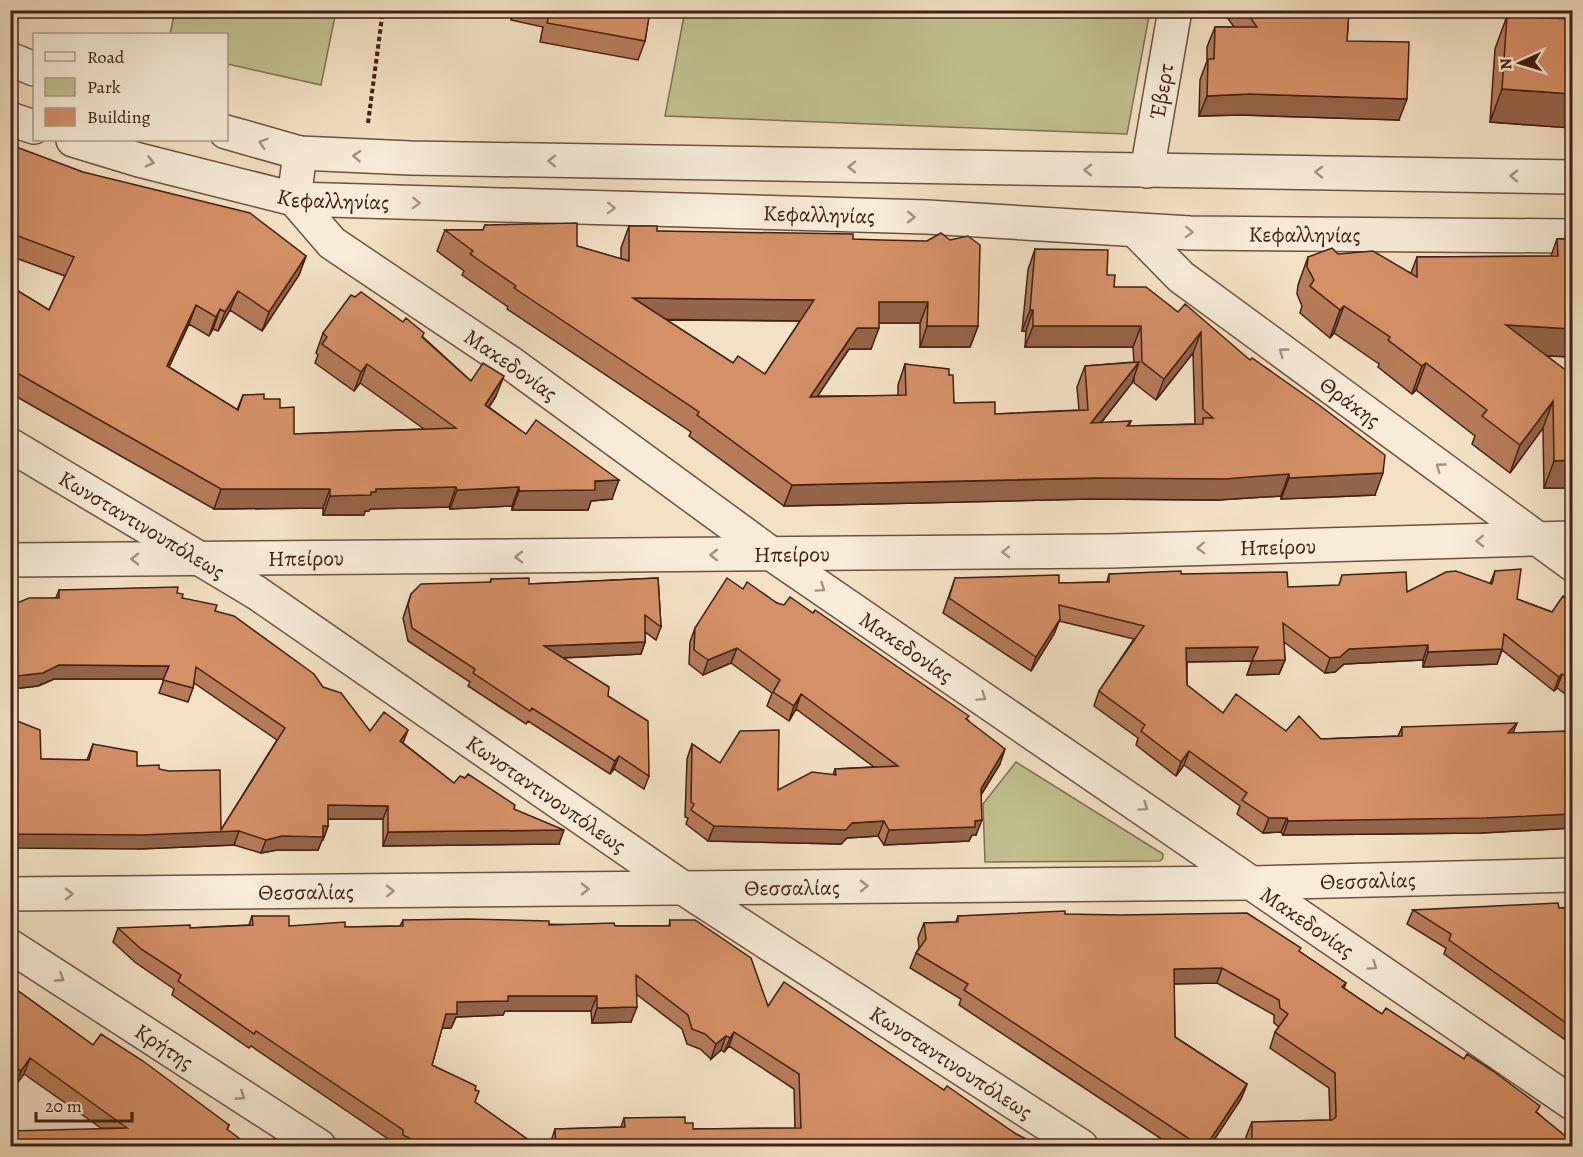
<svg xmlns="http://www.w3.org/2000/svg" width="1583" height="1157" viewBox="0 0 1583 1157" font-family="Alegreya,serif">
  <rect width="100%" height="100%" fill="#f4e1c3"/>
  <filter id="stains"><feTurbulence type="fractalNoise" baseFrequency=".00333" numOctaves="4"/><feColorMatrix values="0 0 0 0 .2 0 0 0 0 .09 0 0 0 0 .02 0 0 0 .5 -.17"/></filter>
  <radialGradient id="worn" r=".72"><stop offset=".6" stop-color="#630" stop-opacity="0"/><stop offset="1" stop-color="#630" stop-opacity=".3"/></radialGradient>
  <!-- green -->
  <path fill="#c2c18f" stroke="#817050" stroke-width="1.5" d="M175,11H336L321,85L227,64L226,34H170Z
    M685,11V10L1150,11L1127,134L665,116Z
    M1016,762L1163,854V858L1160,861L985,862L983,804Z"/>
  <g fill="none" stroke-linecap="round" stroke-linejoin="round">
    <!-- minor casing -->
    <g stroke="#6d503e" stroke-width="36">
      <g id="minor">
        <path d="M10,59L34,69"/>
        <path d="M10,119L34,127"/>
        <path d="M226,132L300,153L410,158L1572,177"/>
        <path id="s1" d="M73,140L139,160L294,199L927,217L1190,233L1572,236"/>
        <path id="s2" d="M300,153L294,199L332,243L512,364L773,555L1572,1103"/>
        <path id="s3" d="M1147,171L1175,10"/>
        <path id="s4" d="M1135,230L1181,277L1572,564"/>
        <path id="s5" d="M10,445L257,593L683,888L1081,1146"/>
        <path id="s6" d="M10,560L1110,551L1572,538"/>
        <path id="s7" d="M10,894L1252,883L1572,875"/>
        <path id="s8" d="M10,946L319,1146"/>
      </g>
    </g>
    <!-- path -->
    <path stroke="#402012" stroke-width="4" stroke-dasharray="4.5 3" stroke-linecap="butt" d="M368,123L383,10"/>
    <!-- minor -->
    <use href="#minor" stroke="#f8ecd8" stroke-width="33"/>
  </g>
  <!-- wall -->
  <path fill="#b67c59" stroke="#402012" stroke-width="1.5" fill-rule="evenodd" d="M513,10H650L645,41L638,60L540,42L543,27L511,20Z
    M1222,10H1409L1408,14L1349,11L1347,41L1399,120L1242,115L1199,116L1200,80L1207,61V47L1215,27H1234Z
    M1570,10H1572V128L1490,122L1495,49L1507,16L1567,19Z
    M10,146L306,256L299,275L262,331L230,310L218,331L213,329L209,336L189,324L169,367L237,410L243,395L264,399L280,408L294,434L424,429L360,383L354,391L315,363L318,355L316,353L323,333L423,337L471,381L496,396L489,407L612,499L591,501L588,510H512V506L450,509L449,507L370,509L369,511H365L364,515H323V508L214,509L10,393V286L49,310L65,276L10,256Z
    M485,225L577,246L621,259V248L629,226L657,231L853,239L978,326L970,347H920V323H879L871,349H849L817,396H898V385L905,364L949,375L954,403L995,414L1079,410L1077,387L1085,366L1134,362L1133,347H1025L1026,331H1022L1028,270L1035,249L1107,275L1114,287L1178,312L1375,495L1281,499V496L1218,500L1089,499L784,506L689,436L691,432L507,309L508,307L462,275L464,271L437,251L445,230H483ZM666,320L800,321L765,374L733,363ZM1193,353L1195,424L1129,426L1131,421L1101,423L1132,383L1134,376V383L1156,400Z
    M1557,239H1572V357L1547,356L1572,375V488H1544L1543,428L1510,473L1472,444L1475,436L1416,390L1412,394L1378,367L1379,364L1334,333L1330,338L1300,313L1302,306L1297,294L1298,285L1308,257L1338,254L1411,273L1417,257L1551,256Z
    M1495,571L1517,599L1552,612L1572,600V699L1557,688L1554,691L1502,650L1497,664L1423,667V660L1344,664L1335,672L1325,673L1284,642L1285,660L1279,674L1247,675L1252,661L1187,662V685L1223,713L1286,731L1321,739L1398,736L1402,727L1513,733L1572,731V828L1481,833L1283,835L1281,832L1263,833L1237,814L1240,806L1184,765L1176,776L1136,745L1138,738L1094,706L1099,691L1134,639L1059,621L1054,634L1031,671L943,613L955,578L1059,583L1107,582L1109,574H1181L1288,587L1407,592L1490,584Z
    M658,578L661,627L656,640L645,632V642L641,654L563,658L608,696L649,776L644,789L614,769L610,774L528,721L526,724L468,686L470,682L408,641L403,618L411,594L490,582L491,579L529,584Z
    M743,589L777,603L968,720L1000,764L981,795L976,835H972L969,841L884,845L878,836L847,838L841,844L708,841L686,824L688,818L685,817L687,759L692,744L720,763L778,790L833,775L835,769L874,767L796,709L789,721L767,706L772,693L731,663L703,675L689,664L690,642L695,628Z
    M59,590L177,593L182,598L215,611L323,687L370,731L403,743L454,783L514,809L559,844L383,846V819H328V826L323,840H322L318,850H277L261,853L234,845L138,849L41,759L87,760L93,744L137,766L159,769L221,830L277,740L194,683L193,688L188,702L159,693L164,679H54L38,686L12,689L10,685V606L56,598Z
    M1559,908H1572V1036L1568,1033L1564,1039L1444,954L1446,948L1407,924L1413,910Z
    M1065,914L1300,952L1346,983L1344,988L1382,1014L1538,1113L1572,1146H1246V1137L1252,1122L1330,1120L1329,1088L1270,1048L1275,1032L1279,1027L1274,1023V1015L1217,983L1174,984L1175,1037L1247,1084L1241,1099L1210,1146H1172L959,1005L961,999L910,968L916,953L919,948L918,938L924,923L956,922L958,916Z
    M252,916L289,926L345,927L400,926L403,920L615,926H669L670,920L768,1006L944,1090L1016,1134L1039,1146H550V1144L555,1129L621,1127L624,1118L685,1123L693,1129L795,1128L794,1089L729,1046L724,1052L721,1050L711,1059L700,1049L687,1044L682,1029L636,994L631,1022L592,1023L591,1011H505L503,1015L456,1017L451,1028H442L432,1065L475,1090V1102L537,1146H398L397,1145L251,1046L249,1048L172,995L174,989L136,963L113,942L118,928H190L249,925Z
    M10,985L93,1045L229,1125L227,1130L101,1128L24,1074L15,1086L10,1083Z"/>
  <!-- shaded-wall -->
  <path fill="#946548" stroke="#402012" stroke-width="1.5" d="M1343,10H1409L1408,14Z
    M1502,89L1572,94V128L1490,122Z
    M1250,94L1407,99L1399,120L1242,115L1199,116L1207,96Z
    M306,256L299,275L262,331L269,312Z
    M238,291L230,310L218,331L225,312Z
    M633,298L814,300L806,321L625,319Z
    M879,302H928L920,323H872Z
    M196,305L189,324L160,386L167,366Z
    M1344,306L1334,333L1330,338L1340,310Z
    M220,309L213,329L209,336L216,317Z
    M1030,310H1033L1026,331H1022Z
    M1506,325L1572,329V357L1496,353Z
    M927,326H978L970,347H920Z
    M1033,326H1141L1133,347H1025Z
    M857,328H879L871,349H849L803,418L810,397Z
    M1201,332L1193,353L1156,400L1164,379Z
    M1139,362L1132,383L1084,444L1091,423Z
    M1426,363L1416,390L1412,394L1422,366Z
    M367,364L360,383L354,391L361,372Z
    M504,376L496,396L478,424L485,405Z
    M1553,401L1543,428L1510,473L1520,445Z
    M1572,460V488H1544L1554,461Z
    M1383,473L1375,495L1281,499L1289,478Z
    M1289,474L1281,496L1218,500L1089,499L784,506L792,485Z
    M619,480L612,499L591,501L588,510H512L519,491L595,481Z
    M456,487L449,507L370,509L369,511H365L364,515H323L330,496L371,492L376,489Z
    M519,487L512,506L450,509L457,490Z
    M221,489H330L323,508L214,509Z
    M1060,619L1054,634L1031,671L1036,657Z
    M645,642L641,654L539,659L544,646Z
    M1428,645L1423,660L1344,664L1335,672L1325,673L1330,658L1349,649Z
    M1258,647L1285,660L1279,674L1247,675L1252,661L1181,662L1186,648Z
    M737,648L731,663L703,675L708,660Z
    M1502,649L1497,664L1423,667L1428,652Z
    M59,665L169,666L164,679H54L38,686L12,689L17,676Z
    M1562,674L1557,688L1554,691L1559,677Z
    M801,694L796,709L789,721L794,706Z
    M1517,723L1511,738L1508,733Z
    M408,730L403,743L400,741Z
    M1005,749L1000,764L975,804L981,789Z
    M1189,751L1184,765L1176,776L1181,762Z
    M619,756L614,769L610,774L615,761Z
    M328,805L388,806L383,819H323Z
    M1572,814V828L1481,833L1283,835L1288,821Z
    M1269,818H1287L1281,832L1263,833Z
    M982,820L976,835H972L969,841L884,845L889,830Z
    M884,821L878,836L847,838L841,844L708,841L714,826L852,823Z
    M323,826H328L323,840H322L318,850H277L261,853L266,840Z
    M564,830L559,844L383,846L388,832Z
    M239,831L234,845L138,849L10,848V834Z
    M1222,968L1217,983L1168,984L1174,969Z
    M508,996H597L591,1011H505L503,1015L456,1017L451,1028H441L446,1014L457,1002Z
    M637,1007L631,1022L592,1023L597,1008Z
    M1572,1020L1568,1033L1564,1039L1569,1025Z
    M734,1032L729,1046L724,1052L730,1038Z
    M726,1036L721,1050L711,1059L716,1044Z
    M30,1058L24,1074L15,1086L21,1071Z
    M1247,1084L1241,1099L1210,1146H1206L1208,1143Z"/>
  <!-- building -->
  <path fill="#d49067" stroke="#402012" stroke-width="1.5" fill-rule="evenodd" d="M550,10H650L645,41L547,23Z
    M1245,10H1349L1347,41L1409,42L1407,99L1250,94L1207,96L1208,59H1214L1215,27H1257Z
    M1507,16L1572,19V94L1502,89Z
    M11,145L83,172L250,213L306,256L269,312L238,291L225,312L220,309L216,317L196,305L167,366L238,410L243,395L264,394V399H280V408L294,407V434L456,428L367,364L361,372L322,344L327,337L323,333L351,295L355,297L361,292L403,322L406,318L424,333L422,337L471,381L483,363L504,376L485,405L526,434L536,420L619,480L595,481V490L519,491V487L457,490L456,487L376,489V492H371V495L330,496V489H221L10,369V286L49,310L74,257L10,233Z
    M577,223V246L629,261V226H657V231L853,234V239L880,240L927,241L941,233L950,240L968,236L980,245L978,326H927L928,302H879V328H857L810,397L906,395L905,364L949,369V375H953L954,403L995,402V414L1088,410L1085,366L1139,362L1091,423L1131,421L1127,426L1203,424V418H1213L1203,409L1201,332L1164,379L1142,362L1141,326H1033V310H1030L1035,249L1108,250L1107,275H1115L1114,287H1146L1178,312L1185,304L1250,360L1252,358L1319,405L1385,455L1383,473L1289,478V474L1225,479L1097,478L792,485L697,415L699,412L514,288L516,286L470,254L473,251L445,230H483L485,225ZM633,298L814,300L765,374L738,356L733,363Z
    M1557,239H1572V329L1506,325L1572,375V460L1554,461L1553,401L1520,445L1482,416L1487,410L1426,363L1422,366L1388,340L1390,337L1344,306L1340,310L1310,286L1314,280L1307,267L1308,257L1332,248L1338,254L1373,251L1417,277V257L1558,256Z
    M1521,569L1517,599L1552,612L1563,596L1572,600V681L1562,674L1559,677L1504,634L1502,649L1428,652V645L1349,649L1340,657L1330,658L1283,623L1285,660L1252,661L1258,647L1186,648L1187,685L1223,713L1236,694L1286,731L1299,716L1321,739L1402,736V727L1517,723L1508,733L1572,731V814L1487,818L1288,821L1287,818H1269L1242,800L1247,793L1189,751L1181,762L1141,731L1145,725L1099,691L1144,626L1059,605L1060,619L1036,657L949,598L955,578L1059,575V583L1109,582V574L1181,571V574L1287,572L1288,587L1339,585L1342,575L1406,572L1407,592L1446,572L1456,571L1492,584L1495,571Z
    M529,578V584L658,578L661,627L645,615V642L544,646L609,687L608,696L648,721L649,776L619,756L615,761L532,708L530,711L473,673L475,669L412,628L408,605L411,594L421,584L491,582V579Z
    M727,578L743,589L747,582L777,603L784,605L790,597L813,613L815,610L969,716L966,719L1005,749L981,789L982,820L975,821V827L889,830L884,821L852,823L846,830L714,826L691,810L694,804L691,802L692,744L720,763L740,731L779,730L778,790L812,772L836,775L835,769L898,766L801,694L794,706L773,692L780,680L737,648L708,660L694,650L695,628Z
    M178,587L177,593L183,594L182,598L217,605L215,611L234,616L314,674L323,687L341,693L370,731L384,712L408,730L400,741L454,783L460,776L465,778L468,774L515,805L514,809L564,830L388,832V806L328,805V826H323V837L282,836L266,840L239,831L143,835L10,834V722L12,719L40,730L41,759L89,760L93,744L137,752V766L159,765V769L169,771L220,770L221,830L285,728L196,667L193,688L163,680L169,666L59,665L43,673L17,676L13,666L10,665V606L29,598H59V590Z
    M1558,903L1559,908H1572V1020L1569,1025L1449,940L1451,934L1413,910Z
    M1065,911V914L1120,915L1247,913L1301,948L1299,951L1346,983L1342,987L1382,1014L1386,1008L1464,1059L1467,1054L1493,1071L1540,1106L1536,1112L1568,1138L1572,1136V1146H1252V1122L1332,1120L1336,1117L1335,1073L1275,1032L1288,1014L1280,1008L1279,1000L1222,968L1174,969L1175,1037L1247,1084L1208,1143L1204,1140L1200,1146L964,990L968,984L916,953L926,939L924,923L958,922V916Z
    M252,916H289V926L345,922V927L403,926V920L467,919L549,921V925L614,923L615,926H670V920H695L751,958L768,1006L784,982L944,1090L947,1086L1016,1134L1039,1146H556L555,1129L625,1127L624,1118L685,1117V1123H693V1129L801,1128L799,1074L734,1032L730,1038L726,1036L716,1044L705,1034L692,1029L688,1015L636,975L637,1007L597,1008V996H508V1001L457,1002V1014H446L432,1065L476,1086L475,1090L479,1091L475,1102L537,1146H425L403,1135V1130L256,1031L254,1034L178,981L181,975L141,949L118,928L190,925V928L253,925Z
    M10,985L93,1045L101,1034L143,1061L229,1125L227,1129L249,1146H10V1131L127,1128L30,1058L21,1071L10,1063Z"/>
  <!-- one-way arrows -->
  <defs><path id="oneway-chevron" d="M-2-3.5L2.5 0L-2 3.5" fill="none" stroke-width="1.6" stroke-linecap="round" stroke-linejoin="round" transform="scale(1.5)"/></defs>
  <g stroke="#a5907f">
    <use href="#oneway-chevron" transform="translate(263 143) rotate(-163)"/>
    <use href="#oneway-chevron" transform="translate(357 156) rotate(-177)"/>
    <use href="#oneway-chevron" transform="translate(552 161) rotate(-179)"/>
    <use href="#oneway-chevron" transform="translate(150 162) rotate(14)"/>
    <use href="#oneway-chevron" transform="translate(852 167) rotate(-179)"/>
    <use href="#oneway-chevron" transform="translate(1088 170) rotate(-179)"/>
    <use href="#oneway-chevron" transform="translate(1319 172) rotate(-179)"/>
    <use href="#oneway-chevron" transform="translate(1514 176) rotate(-179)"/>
    <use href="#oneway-chevron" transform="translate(416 203) rotate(2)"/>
    <use href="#oneway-chevron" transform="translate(611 208) rotate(2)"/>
    <use href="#oneway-chevron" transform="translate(911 217) rotate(1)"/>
    <use href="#oneway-chevron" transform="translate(1189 232) rotate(2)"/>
    <use href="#oneway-chevron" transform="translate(1283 352) rotate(-144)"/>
    <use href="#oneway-chevron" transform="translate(1440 467) rotate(-144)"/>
    <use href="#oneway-chevron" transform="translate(1480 541) rotate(179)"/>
    <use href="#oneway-chevron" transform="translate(1201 548) rotate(178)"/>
    <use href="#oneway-chevron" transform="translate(1006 552) rotate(179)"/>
    <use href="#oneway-chevron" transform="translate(714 555) rotate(180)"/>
    <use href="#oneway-chevron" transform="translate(519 557) rotate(180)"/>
    <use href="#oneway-chevron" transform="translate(135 559) rotate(180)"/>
    <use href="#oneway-chevron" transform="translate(821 588) rotate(34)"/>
    <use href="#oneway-chevron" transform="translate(982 697) rotate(34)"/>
    <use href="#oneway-chevron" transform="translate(1144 807) rotate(34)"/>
    <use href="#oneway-chevron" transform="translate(864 886) rotate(-1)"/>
    <use href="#oneway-chevron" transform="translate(585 889) rotate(-1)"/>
    <use href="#oneway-chevron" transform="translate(390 891) rotate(-1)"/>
    <use href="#oneway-chevron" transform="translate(69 894) rotate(-1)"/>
    <use href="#oneway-chevron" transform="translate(1373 966) rotate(34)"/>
    <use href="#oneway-chevron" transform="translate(60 978) rotate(33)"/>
    <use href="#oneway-chevron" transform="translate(241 1096) rotate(33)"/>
  </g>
  <g text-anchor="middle" stroke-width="6" stroke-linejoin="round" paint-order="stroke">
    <!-- street labels -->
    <g font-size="22" fill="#402012" stroke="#f8ecd8">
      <text dy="8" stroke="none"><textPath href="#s3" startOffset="81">Έβερτ</textPath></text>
      <text dy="8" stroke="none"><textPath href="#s1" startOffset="268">Κεφαλληνίας</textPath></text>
      <text dy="8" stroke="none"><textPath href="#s1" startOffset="754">Κεφαλληνίας</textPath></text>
      <text dy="8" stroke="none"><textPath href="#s1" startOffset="1240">Κεφαλληνίας</textPath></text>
      <text dy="8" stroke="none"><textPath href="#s2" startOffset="321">Μακεδονίας</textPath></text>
      <text dy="8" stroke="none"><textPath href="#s4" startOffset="276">Θράκης</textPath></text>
      <text dy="8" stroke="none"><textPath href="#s5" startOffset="154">Κωνσταντινουπόλεως</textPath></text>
      <text dy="8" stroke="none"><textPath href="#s6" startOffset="1268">Ηπείρου</textPath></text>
      <text dy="8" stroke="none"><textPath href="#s6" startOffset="782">Ηπείρου</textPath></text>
      <text dy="8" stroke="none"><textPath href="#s6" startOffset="296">Ηπείρου</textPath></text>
      <text dy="8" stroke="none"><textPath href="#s2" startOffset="807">Μακεδονίας</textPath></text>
      <text dy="8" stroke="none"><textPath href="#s5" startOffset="640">Κωνσταντινουπόλεως</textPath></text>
      <text dy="8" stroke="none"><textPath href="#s7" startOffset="1358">Θεσσαλίας</textPath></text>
      <text dy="8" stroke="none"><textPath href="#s7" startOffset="782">Θεσσαλίας</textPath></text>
      <text dy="8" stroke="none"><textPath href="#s7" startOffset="296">Θεσσαλίας</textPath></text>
      <text dy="8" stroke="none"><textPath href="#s2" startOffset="1293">Μακεδονίας</textPath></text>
      <text dy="8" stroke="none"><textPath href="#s8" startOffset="184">Κρήτης</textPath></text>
      <text dy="8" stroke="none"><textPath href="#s5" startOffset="1126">Κωνσταντινουπόλεως</textPath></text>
    </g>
  </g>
  <!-- margin -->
  <rect width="1583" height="1157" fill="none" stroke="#f4e1c3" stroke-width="36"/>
  <rect x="12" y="12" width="1559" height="1133" fill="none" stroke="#402012" stroke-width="3"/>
  <rect x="18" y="18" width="1547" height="1121" fill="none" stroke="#402012" stroke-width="1.5"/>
  <!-- legend -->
  <rect x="33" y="33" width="195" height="108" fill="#f8ecd8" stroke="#ae9a89" stroke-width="1.5"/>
  <rect x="45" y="52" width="30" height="9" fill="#f8ecd8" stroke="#ae9a89" stroke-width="1.5"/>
  <text x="87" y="63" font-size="18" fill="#402012">Road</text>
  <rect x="45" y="78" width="30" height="18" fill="#c2c18f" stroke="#ae9a89" stroke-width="1.5"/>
  <text x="87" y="93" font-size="18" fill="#402012">Park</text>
  <rect x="45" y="108" width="30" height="18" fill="#d49067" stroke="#ae9a89" stroke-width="1.5"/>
  <text x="87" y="123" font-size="18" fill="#402012">Building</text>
  <!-- north arrow -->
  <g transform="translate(1520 63) rotate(266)" stroke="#f8ecd8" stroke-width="4.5" paint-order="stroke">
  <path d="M0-4.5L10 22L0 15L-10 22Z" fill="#402012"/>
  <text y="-9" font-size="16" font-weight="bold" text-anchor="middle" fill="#402012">N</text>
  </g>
  <!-- scale -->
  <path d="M36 1112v9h96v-9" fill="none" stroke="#402012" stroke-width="3"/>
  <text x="45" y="1112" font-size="18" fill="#402012" stroke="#f8ecd8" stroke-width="4.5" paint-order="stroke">20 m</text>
  <rect width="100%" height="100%" filter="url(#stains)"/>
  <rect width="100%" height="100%" fill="url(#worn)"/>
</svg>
